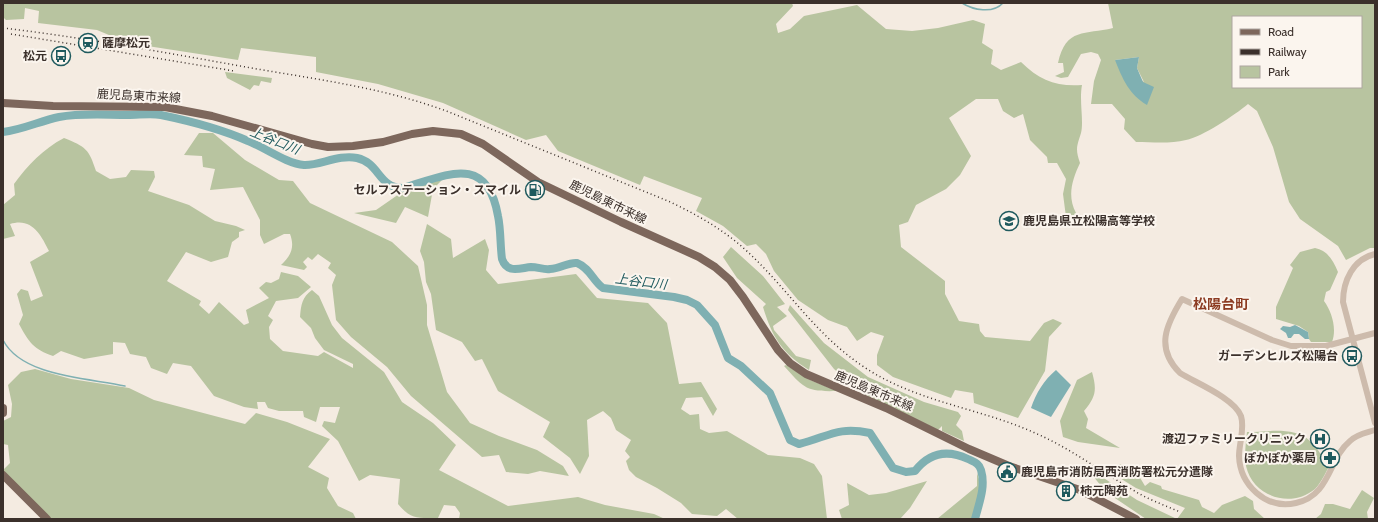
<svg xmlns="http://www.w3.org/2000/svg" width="1378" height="522" viewBox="0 0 1378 522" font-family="Cabin,'Noto Sans JP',sans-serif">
  <rect width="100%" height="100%" fill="#f4ebe1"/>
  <!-- green -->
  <path fill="#b8c4a0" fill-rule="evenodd" d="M3,3H792L793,6L776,24L778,33L790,29L804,16L857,5L886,29L912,31L938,28L973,20L985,24L982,43L993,50L991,64L1001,70L1021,62C1039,80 1057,87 1082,85C1079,101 1084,121 1081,133C1077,146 1075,149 1080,163C1072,180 1067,196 1076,213L1085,218L1080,226L1066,217L1063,194L1066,179L1057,163H1048L1047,157L1030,140L1023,114L1014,118L1003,111L998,99H976L949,118L971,156L960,175L946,189L916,205L908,222L899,225L901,247L945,281V294L959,321L979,324L980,331L985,337L1030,341L1044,323L1053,319L1062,323L1049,337L1045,371L1018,418L974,403L973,393L955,390L951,398L893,377L877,365V355L884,336L871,332L857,341L847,327L828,320L798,300L774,271L766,254L756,244L747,246L723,226L696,211L702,198L644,176L640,185L558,151L546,135L526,140L443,103L378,84L316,72V57L241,48L238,60L128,43L97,30L38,23L39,11L25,8L24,19L6,20L3,17Z
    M1108,3H1375V248H1370L1346,260L1338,246L1300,219L1289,202L1273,147L1257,111L1248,104C1235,115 1202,137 1186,140C1170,144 1152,142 1136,142L1124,129L1125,119L1112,104H1091L1094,81L1101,60L1098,54L1091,52L1081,54L1068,77L1061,78L1055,76L1064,72L1063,63H1058C1066,27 1085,35 1113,28ZM1233,17H1361V87H1233ZM1139,57L1137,68L1144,82L1115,60Z
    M225,72L272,78L271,83L261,81L259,86L254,85L250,90L227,78Z
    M199,133H213L245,160L279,180L293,181L310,203L392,242L418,266L427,305V325L447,392L470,423L499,436L537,450L563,466L569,476L540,471L528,474L506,472L499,455L482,457L411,396L387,367L351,337L336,320L332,285L336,275L328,268L331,263L318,254L312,260L308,257L303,262L307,267L304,270L281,265C291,256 295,247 290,234H284L264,244L260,235V220L243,187L210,190L215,169L203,167L202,156L184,155Z
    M64,138C86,147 89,149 96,171L110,179L126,177L131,170L154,171L155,177L148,191L189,205L215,221L236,226L245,230L239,232V237L232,242L228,257L211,262L186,252L167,281L201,301L199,305L209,314L219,302L244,325L249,323L246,310L269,298L259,288L266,282L271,283L279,279L281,272L298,276L311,287L298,298L276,301L268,316L273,320L269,327L270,339L283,351L318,356L324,352L353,368V364L324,350L315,338L311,328L300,317C301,305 302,297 312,290L319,296L332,325L342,338L384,372L402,402L433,423L456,445L439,470L508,506L578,497L605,505L654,514L665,519H459L460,513L455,506L444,505L438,518C419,518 411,520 398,504L400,479L370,475L359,481L338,441L322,426L324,421L335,423L340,407H320L316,422L304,417L303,411H279L268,408L265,402H257L258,409L244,407L214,396L191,366L173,363L167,374L151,368L146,357L130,354L125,343L113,342V354L84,359L61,351L53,356C34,350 28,341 19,324L23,315L17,294L21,289L28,291L31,301L43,296L30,262L49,251C41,235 32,217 10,224L15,236L3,239V205L15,195L14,184C28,165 43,149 64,138Z
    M442,180L433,189L428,217L405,207L396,223L354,213L376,210L402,192L418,185Z
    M427,224L451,239L453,258L485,239L489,250L486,270L498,284L576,274L597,298L648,303L667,323L679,384L701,382L717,409L713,416L702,397L686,398L681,409L690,415L699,414L700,429L709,433L727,431L768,455L800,458L814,464L822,476L827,519H738L726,509L717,516L692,514L681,503L657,488L636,477L629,470L626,461L630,457L625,451L631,440L616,430L611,418L603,411L587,420L589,456L580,474L570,458L543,437L550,422L498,391L482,359L475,361L462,342L436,330L431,294L426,282L424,262L420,251Z
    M731,247L763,276L785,304L777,307L787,316L773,326L774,330L796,356L811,360L809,370C782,353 772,337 763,307L766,304L737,278L723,257Z
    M1315,248C1328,251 1333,260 1338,272L1330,290L1326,292L1324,301C1332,312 1337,329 1332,342H1311L1309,339L1308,332L1299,326L1276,319V307L1293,268L1290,265L1300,252Z
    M790,305L824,343L868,377L924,402L958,412L961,416L956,425L962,431L964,441L942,431V426L938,430L862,393L834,369L788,310Z
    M786,365L810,380L837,391C806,392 804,388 784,366Z
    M35,369L71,379L129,388L154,400L245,424L256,413L287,422L330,439L308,467L329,478L327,488L338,506L353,513L356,519H49L3,470L10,463L8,445L3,444V421L11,417L12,404L8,385L21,372Z
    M1092,372C1097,390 1096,397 1084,411L1088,419L1086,428L1120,448L1078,442L1063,437L1060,421L1077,380Z
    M1247,432C1267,432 1294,426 1310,441C1320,449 1320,458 1331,463C1326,471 1322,482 1315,489C1291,509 1253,497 1246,466C1244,455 1246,442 1247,432Z
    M1120,464L1139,476L1145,486L1150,482L1161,486L1162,489L1199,500L1202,507L1214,513L1222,505L1245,496L1253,501L1254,509L1265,519H1177L1185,508L1136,488L1110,472L1112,466Z
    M1084,465L1137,500L1177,519H1146L1106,492Z
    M977,473L981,485L972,519H937L977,486Z
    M927,481L910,508L900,519H842L839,510L849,505L847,483L869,495L886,493Z
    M1362,490L1374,498L1367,512L1368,519H1315L1321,514L1325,504H1333L1350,509Z"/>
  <!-- water -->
  <path fill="#7fb0b2" d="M1139,57L1137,68L1143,82L1154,87L1147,105C1129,94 1123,80 1115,60Z
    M1295,325L1308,332L1309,339H1305L1299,334H1294L1291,338H1288L1286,333L1280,329L1283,326L1290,327Z
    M1056,370L1071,385L1051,417L1031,408C1036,393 1044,380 1056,370Z"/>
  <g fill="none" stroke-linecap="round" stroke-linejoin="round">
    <!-- stream -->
    <path stroke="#7fb0b2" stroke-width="1.5" d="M962,3C973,10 993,14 1003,3
      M1070,3H1079
      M3,340C22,377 89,378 125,386"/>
    <!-- river -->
    <path stroke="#7fb0b2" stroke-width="8" d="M3,132C22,130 40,121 59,117C81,113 105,115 128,115C139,115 151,113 161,115C190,121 221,129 248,141C264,147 287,164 304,165C319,166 339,154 357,158C380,163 378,188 403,188C447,175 487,153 498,216C501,230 500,245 502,259C507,274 520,268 531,267C538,267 544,270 550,269C560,269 568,262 577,263C590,268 593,281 603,288L674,297L687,300L697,305L715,325L728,358L741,366L770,393L790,440L799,444C828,437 837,426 870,433L893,468L906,472L915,471C929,453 947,449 968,459C974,462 979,463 981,470C986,487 979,503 975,519"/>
    <!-- minor -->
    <path stroke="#cdbbac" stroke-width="6" d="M1375,254C1353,259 1343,281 1343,302L1375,423
      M1375,333L1326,346H1291L1272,340L1182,299C1166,325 1155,348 1180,373C1196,383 1234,398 1241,416C1245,429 1239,443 1239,456C1240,485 1266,510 1296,503C1331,495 1328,459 1350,441C1357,434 1366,433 1375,430"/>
    <!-- major -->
    <path stroke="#7d675c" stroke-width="8" d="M3,103L53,106L165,107L212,116L312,144L328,147L353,146L383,142L412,134L433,131L461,134L483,144L538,182L621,222L699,257L715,267L730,280L743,297L778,350L790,363L806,374L886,408L969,449L1009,466L1080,490L1136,519
      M3,408V413
      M3,475L47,519"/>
    <!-- rail -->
    <path stroke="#3b302b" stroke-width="1.5" stroke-dasharray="1 3" stroke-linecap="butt" d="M3,28C88,38 173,54 257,69C322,80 388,89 449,112L668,201C698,215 726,231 750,254C790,292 816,335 864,367C916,402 980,408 1035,433C1070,448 1100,471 1133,490C1147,499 1164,505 1180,512
      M11,34L234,71"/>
  </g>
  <!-- icons -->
  <defs>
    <g id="station-ring" transform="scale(1)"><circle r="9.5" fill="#fbf5ee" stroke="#1f5a5e" stroke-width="1.5"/><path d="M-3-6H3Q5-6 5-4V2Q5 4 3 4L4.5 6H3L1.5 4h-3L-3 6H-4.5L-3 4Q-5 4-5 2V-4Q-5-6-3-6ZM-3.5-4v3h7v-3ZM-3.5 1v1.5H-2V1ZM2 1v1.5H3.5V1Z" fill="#1f5a5e"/></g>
    <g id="bus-ring" transform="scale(1)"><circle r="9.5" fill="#fbf5ee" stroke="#1f5a5e" stroke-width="1.5"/><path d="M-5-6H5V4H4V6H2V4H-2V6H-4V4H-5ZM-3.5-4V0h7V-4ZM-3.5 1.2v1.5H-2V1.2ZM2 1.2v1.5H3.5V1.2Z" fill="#1f5a5e"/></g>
    <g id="fuel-ring" transform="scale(1)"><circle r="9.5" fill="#fbf5ee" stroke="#1f5a5e" stroke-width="1.5"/><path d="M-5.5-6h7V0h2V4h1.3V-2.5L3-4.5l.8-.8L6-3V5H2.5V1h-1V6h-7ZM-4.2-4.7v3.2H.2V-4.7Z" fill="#1f5a5e"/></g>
    <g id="school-ring" transform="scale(1)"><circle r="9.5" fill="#fbf5ee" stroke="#1f5a5e" stroke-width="1.5"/><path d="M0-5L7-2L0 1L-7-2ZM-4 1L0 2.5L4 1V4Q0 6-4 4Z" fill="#1f5a5e"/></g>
    <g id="hospital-ring" transform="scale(1)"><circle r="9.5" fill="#fbf5ee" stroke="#1f5a5e" stroke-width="1.5"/><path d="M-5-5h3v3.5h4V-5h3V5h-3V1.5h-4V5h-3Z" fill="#1f5a5e"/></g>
    <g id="pharmacy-ring" transform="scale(1)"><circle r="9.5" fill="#fbf5ee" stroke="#1f5a5e" stroke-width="1.5"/><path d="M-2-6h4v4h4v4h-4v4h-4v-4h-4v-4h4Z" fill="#1f5a5e"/></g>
    <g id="civic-ring" transform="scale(1)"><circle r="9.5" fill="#fbf5ee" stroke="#1f5a5e" stroke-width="1.5"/><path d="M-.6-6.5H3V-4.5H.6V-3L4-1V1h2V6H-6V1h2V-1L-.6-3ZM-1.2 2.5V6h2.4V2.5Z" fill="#1f5a5e"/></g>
    <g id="building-ring" transform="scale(1)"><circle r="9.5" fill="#fbf5ee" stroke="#1f5a5e" stroke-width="1.5"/><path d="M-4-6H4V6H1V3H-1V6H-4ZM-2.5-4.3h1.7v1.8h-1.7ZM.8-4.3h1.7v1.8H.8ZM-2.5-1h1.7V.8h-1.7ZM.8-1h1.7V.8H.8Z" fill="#1f5a5e"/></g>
  </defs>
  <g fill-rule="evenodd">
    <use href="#station-ring" x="88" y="43"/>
    <use href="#bus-ring" x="61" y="56"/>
    <use href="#fuel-ring" x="535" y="190"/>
    <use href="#school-ring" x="1009" y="221"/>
    <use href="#bus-ring" x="1352" y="356"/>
    <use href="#hospital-ring" x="1320" y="439"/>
    <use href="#pharmacy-ring" x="1330" y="458"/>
    <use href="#civic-ring" x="1007" y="472"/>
    <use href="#building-ring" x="1066" y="491"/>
  </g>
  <g text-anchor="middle" stroke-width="4" stroke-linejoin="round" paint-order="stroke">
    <!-- poi labels -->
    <g font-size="12" font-weight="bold" fill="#3b302b" stroke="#fbf5ee" text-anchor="end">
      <text x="102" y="47" text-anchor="start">薩摩松元</text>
      <text x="47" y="60">松元</text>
      <text x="521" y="194">セルフステーション・スマイル</text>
      <text x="1023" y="225" text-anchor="start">鹿児島県立松陽高等学校</text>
      <text x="1338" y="360">ガーデンヒルズ松陽台</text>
      <text x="1306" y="443">渡辺ファミリークリニック</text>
      <text x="1316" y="462">ぽかぽか薬局</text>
      <text x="1021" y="476" text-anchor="start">鹿児島市消防局西消防署松元分遣隊</text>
      <text x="1080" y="495" text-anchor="start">柿元陶苑</text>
    </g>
    <!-- street labels -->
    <g font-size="12" fill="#3b302b" stroke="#fbf5ee">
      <text transform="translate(139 96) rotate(3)" y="4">鹿児島東市来線</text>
      <text transform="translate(608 202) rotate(26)" y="4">鹿児島東市来線</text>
      <text transform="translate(874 391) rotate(23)" y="4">鹿児島東市来線</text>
    </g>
    <!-- water labels -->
    <g font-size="13" font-style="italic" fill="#1f5a5e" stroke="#fbf5ee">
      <text transform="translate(275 140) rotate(22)" y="5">上谷口川</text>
      <text transform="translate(641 281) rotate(7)" y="5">上谷口川</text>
    </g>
    <!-- quarter labels -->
    <g font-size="14" font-weight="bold" fill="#8c3b22" stroke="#fbf5ee">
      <text x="1221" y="309">松陽台町</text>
    </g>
  </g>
  <!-- border -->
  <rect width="1378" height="522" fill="none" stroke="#3b302b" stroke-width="8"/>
  <!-- legend -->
  <rect x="1232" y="16" width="130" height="72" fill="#fbf5ee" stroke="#aea6a0"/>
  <rect x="1240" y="29" width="20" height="6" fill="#7d675c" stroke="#aea6a0"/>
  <text x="1268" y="36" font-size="12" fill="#3b302b">Road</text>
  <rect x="1240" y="49" width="20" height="6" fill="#3b302b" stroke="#aea6a0"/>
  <text x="1268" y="56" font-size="12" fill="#3b302b">Railway</text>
  <rect x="1240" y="66" width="20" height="12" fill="#b8c4a0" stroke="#aea6a0"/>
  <text x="1268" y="76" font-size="12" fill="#3b302b">Park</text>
</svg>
